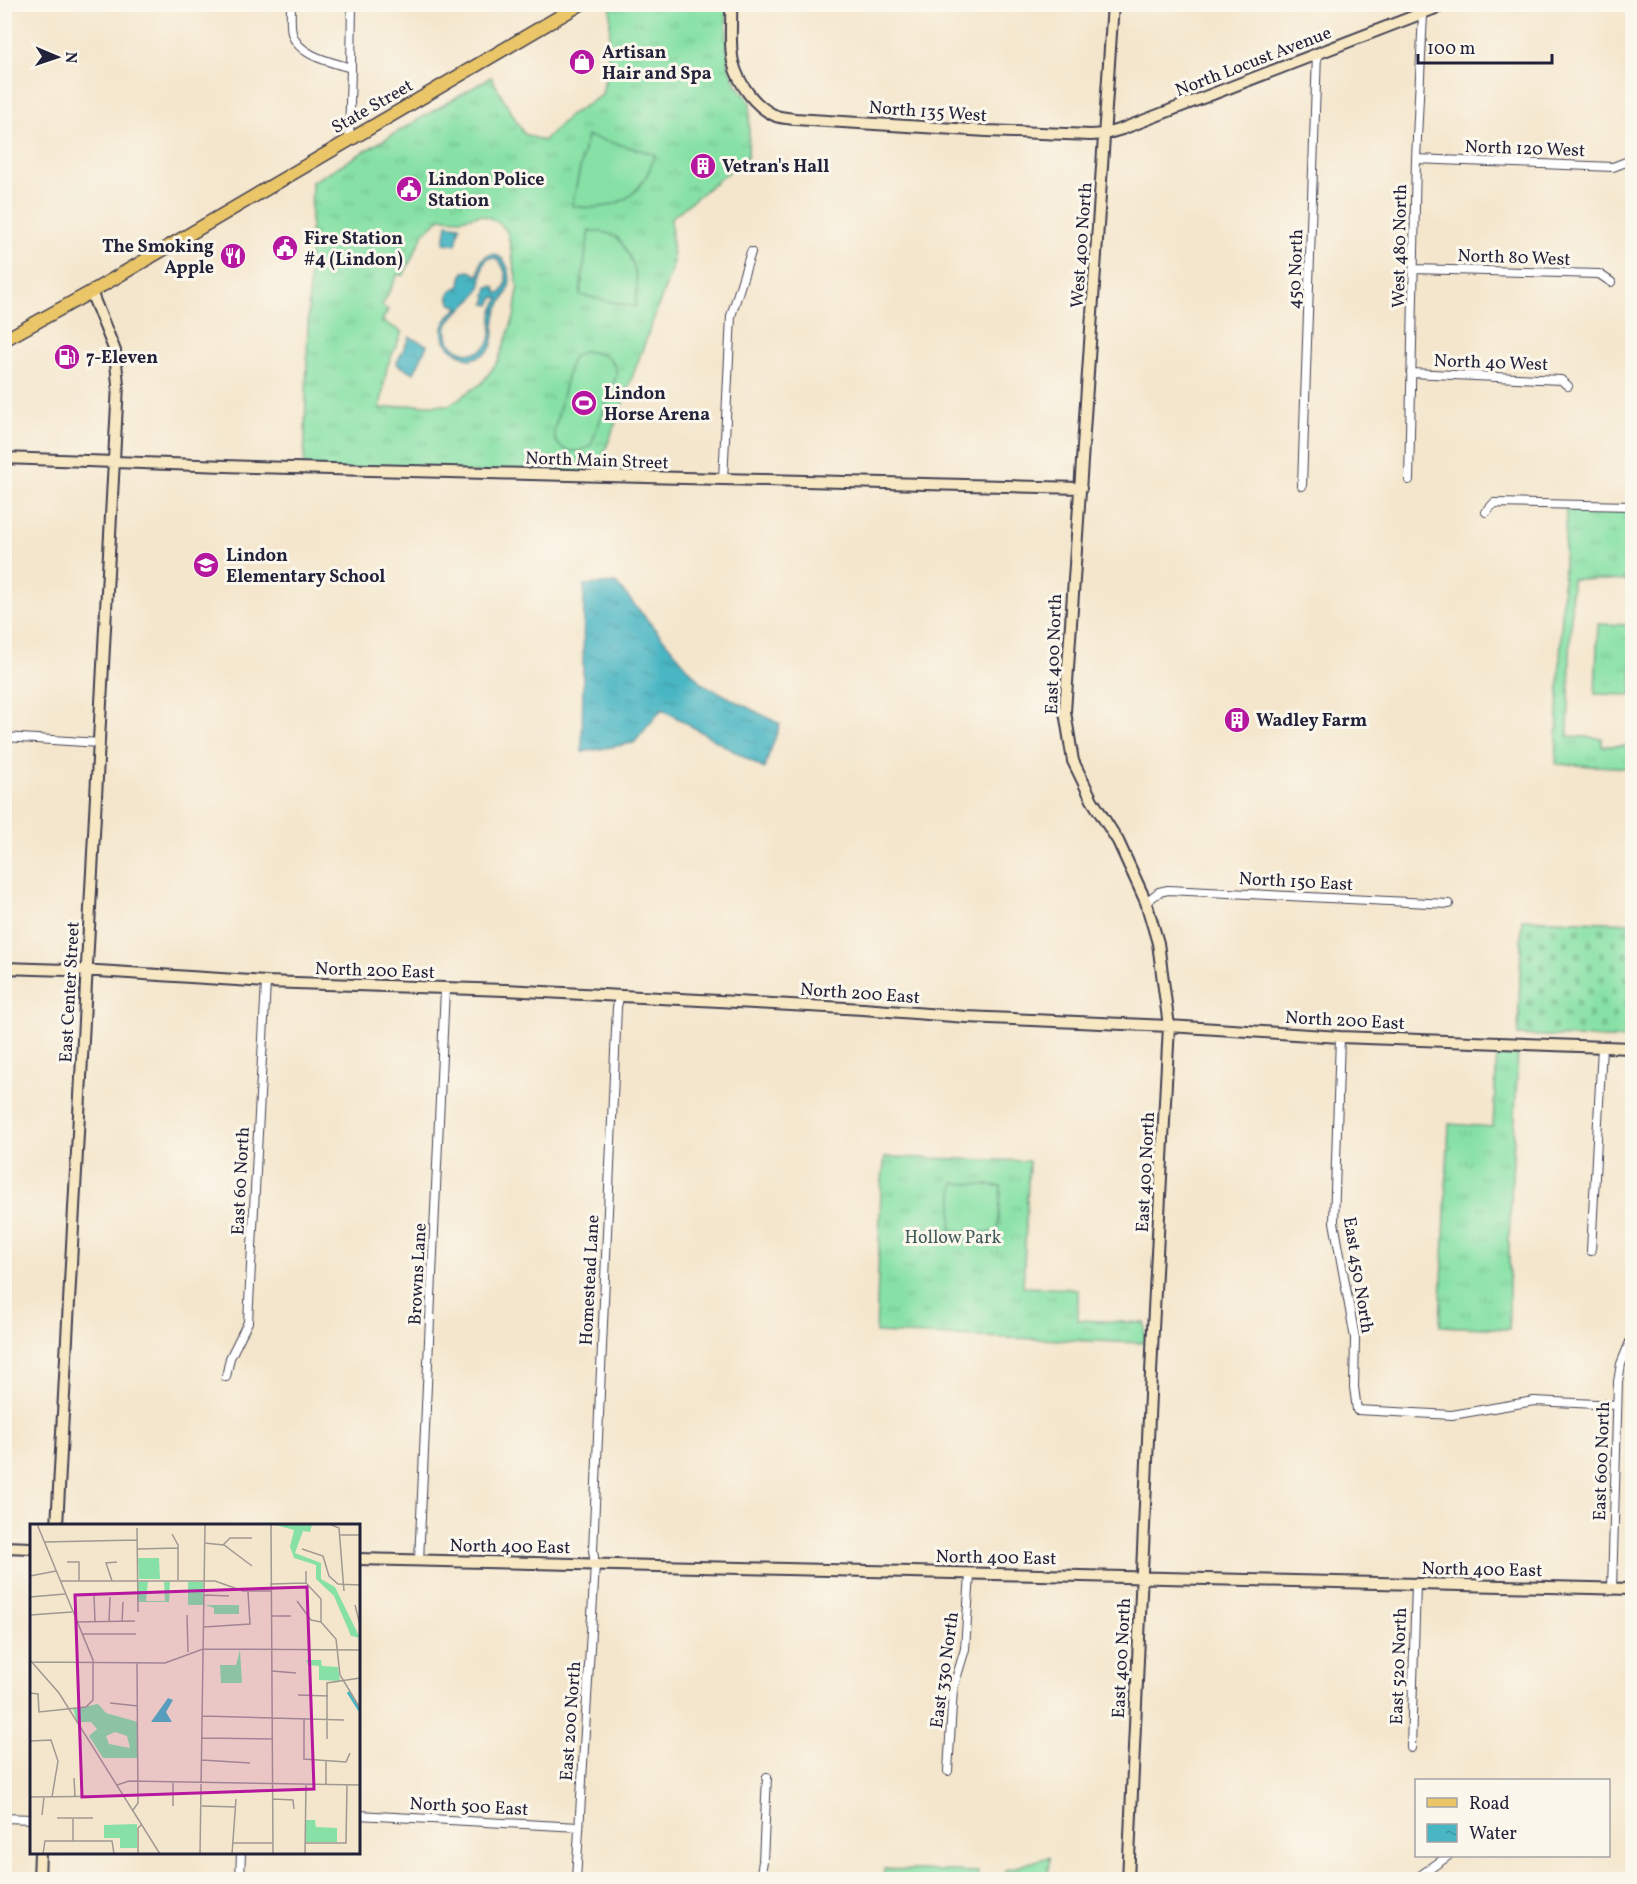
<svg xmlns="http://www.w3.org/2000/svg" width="1637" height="1884" viewBox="0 0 1637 1884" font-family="Vollkorn,serif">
  <defs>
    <pattern id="grass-tufts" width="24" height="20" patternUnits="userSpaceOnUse" patternTransform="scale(1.5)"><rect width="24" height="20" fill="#87e1a6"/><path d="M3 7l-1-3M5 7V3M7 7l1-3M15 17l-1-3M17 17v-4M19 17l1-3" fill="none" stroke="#74c190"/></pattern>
    <pattern id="cemetery-stones" width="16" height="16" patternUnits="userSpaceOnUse" patternTransform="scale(1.5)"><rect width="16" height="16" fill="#87e1a6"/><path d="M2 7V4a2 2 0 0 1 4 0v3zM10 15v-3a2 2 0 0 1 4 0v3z" fill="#74c190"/></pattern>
    <pattern id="water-ripples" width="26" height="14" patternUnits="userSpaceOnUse" patternTransform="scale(1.5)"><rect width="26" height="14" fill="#48b6c3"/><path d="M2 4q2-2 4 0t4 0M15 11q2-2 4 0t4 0" fill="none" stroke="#3c94a0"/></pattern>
  </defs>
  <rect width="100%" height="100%" fill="#fbf7ec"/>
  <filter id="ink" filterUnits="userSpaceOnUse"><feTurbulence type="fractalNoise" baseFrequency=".0167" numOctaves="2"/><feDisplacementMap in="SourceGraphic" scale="12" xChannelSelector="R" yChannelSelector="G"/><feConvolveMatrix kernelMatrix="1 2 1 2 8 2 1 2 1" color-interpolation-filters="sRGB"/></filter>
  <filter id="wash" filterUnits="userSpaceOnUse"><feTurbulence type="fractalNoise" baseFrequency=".008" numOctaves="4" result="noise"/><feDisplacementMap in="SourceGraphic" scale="24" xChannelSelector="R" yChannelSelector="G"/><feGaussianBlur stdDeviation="1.35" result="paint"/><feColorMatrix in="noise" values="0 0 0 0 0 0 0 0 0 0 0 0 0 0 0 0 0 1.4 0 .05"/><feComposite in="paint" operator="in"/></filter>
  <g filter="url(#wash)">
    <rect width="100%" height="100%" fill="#f4e6cc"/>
    <!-- grass -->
    <path fill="url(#grass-tufts)" stroke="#548270" stroke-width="1.5" fill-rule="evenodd" d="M611,5H726L728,63L735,82L750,102L748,156L671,218L673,266L596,476L304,469L312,182L491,77L524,134L543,141L570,115L602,95L608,61ZM479,215C492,218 502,222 508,234L518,288L514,317L498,361L482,383L449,405H409L380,409L387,367L402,332L382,321L388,310L382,306L398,274L403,276L424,233L441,218L461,219Z
      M1566,509L1632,510V581L1572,579L1568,736L1602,738V746H1632V768L1556,764Z
      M1598,624L1632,625V695L1595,694Z
      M1497,1052L1518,1053L1509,1238V1329L1440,1326L1449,1124L1493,1127Z
      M885,1157L1029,1161L1023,1287L1078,1289V1320L1145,1323V1343L876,1333L881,1187Z
      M1049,1857L1048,1879H1004L1005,1870Z
      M884,1869L978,1872V1879H883Z"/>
    <!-- cemetery -->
    <path fill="url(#cemetery-stones)" stroke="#548270" stroke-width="1.5" d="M1522,919L1632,923V1039L1518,1035Z"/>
    <!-- pitch -->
    <path fill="#87e1a6" stroke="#548270" stroke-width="1.5" d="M587,136L655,154C643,197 616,213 572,206Z
      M589,230C597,232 609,232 616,237C620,239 622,244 625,248C637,269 639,283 635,307L580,295Z
      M584,351C601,353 614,356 617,374L591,445C577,456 555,452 554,432L570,364L573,357Z
      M954,1183L1001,1186L998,1233L951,1230Z"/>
    <!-- water -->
    <path fill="url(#water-ripples)" stroke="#356c7f" stroke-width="1.5" fill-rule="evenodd" d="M447,224L460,226L456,245L444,243Z
      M494,254C508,258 513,277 508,290C506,297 500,303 497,311C489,332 504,352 470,359C441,348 432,327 459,307L451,304C445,294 451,290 460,286L461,277L464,272L470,271L479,276C480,264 480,255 494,254ZM488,258H495C506,265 510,282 501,293H497L495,287L492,286L488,287L486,295L487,297L485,304L490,305L494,297L499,298C497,303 493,309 492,315C491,324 493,334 489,342C477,364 441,350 447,326C452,310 473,306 480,288C484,278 479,266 488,258Z
      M410,337L427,345L414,373L396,364Z
      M616,583L701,683L780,724L764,769L662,709L634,743L582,752L584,585Z"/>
  </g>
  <g filter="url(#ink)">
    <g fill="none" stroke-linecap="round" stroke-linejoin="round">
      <!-- street casing -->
      <g stroke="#423f51" stroke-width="10">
        <path id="street" d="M291,4C291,14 290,24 292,33C298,56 331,62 351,68L352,4
          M349,140L351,68
          M1416,159L1613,167L1631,160
          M1413,269L1599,274L1611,282
          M1411,373L1561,380L1568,386
          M723,480L731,316L751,252
          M1409,480L1416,159L1423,14
          M1302,486L1317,54
          M1486,512L1494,503L1632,506
          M4,737L100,743
          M1146,902L1159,892L1168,890L1449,904
          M1340,1037L1334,1222L1355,1338L1354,1387L1357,1410L1452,1415L1534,1401L1617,1405
          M1591,1251L1602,1047
          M226,1377L230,1358L248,1322L266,982
          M419,1561L445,989
          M1612,1589L1618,1382L1621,1364L1632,1337
          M1411,1748L1416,1584
          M948,1771L953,1689L965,1649L970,1574
          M358,1815L579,1827
          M4,1818L32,1819
          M240,1880L241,1852
          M576,1880L595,1565L593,1550L617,1007L619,998
          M760,1880L763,1861L767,1777
          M1414,1880L1448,1856"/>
      </g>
      <!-- secondary casing -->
      <g stroke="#423f51" stroke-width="14">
        <path id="secondary" d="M731,4C732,22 729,45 733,62C738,83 755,107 776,116C782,118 789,118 795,119L987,131L1091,135L1105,134L1122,129L1446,4
          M1113,4L1065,712L1073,761L1092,800L1118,841L1146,902L1158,943L1169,1026L1153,1329L1128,1880
          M4,458L253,467L1081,488
          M4,968L98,971L266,982L505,990L719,1001L863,1009L966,1017L1169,1026L1340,1037L1632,1048
          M57,1526L118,385L115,351L91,292
          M4,1547L32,1548
          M358,1559L1632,1589
          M39,1880L40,1852"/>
      </g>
      <!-- primary casing -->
      <g stroke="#423f51" stroke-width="15">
        <path id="primary" d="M4,340L91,292L581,4"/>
      </g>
      <!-- street -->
      <use href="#street" stroke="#fff" stroke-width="8"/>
      <!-- secondary -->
      <use href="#secondary" stroke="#f7e8c3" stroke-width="10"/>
      <!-- primary -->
      <use href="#primary" stroke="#eac669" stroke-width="12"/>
    </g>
  </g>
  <!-- icons -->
  <defs>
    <g id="shop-disc" transform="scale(1.35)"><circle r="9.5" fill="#b5179e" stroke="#fbf7ec"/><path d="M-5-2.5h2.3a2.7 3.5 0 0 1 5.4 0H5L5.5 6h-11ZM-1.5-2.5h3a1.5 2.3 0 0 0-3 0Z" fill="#fff"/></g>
    <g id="building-disc" transform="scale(1.35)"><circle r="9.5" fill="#b5179e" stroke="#fbf7ec"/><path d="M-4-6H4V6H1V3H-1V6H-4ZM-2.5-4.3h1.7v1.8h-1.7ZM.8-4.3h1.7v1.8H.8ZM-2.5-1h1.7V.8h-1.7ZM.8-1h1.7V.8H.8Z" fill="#fff"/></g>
    <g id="civic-disc" transform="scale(1.35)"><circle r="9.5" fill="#b5179e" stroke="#fbf7ec"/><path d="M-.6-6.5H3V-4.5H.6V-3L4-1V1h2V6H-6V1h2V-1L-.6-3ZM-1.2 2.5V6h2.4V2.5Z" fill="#fff"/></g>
    <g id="restaurant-disc" transform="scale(1.35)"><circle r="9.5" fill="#b5179e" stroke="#fbf7ec"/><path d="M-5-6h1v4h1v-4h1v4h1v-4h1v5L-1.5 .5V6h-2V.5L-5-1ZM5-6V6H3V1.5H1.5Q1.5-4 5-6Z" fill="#fff"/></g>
    <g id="fuel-disc" transform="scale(1.35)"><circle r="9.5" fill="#b5179e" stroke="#fbf7ec"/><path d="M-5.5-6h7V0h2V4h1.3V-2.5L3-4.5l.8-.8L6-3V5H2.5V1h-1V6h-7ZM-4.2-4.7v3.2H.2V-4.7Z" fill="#fff"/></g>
    <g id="stadium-disc" transform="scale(1.35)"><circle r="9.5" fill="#b5179e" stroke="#fbf7ec"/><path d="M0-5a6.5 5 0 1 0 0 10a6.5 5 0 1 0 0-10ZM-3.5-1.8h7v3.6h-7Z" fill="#fff"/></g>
    <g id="school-disc" transform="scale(1.35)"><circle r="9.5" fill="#b5179e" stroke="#fbf7ec"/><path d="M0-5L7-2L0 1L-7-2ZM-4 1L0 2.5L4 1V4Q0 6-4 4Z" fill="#fff"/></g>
  </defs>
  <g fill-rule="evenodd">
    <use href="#shop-disc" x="582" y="62"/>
    <use href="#building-disc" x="703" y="166"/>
    <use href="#civic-disc" x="409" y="189"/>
    <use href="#civic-disc" x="285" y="248"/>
    <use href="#restaurant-disc" x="233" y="256"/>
    <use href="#fuel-disc" x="67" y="357"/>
    <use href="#stadium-disc" x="584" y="403"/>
    <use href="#school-disc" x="206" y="565"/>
    <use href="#building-disc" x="1237" y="720"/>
  </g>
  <g text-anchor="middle" stroke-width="6" stroke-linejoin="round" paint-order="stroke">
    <!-- poi labels -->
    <g font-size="18" font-weight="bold" fill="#22223b" stroke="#fbf7ec" text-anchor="start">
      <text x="602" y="58">Artisan<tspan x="602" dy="21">Hair and Spa</tspan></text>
      <text x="722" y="172">Vetran's Hall</text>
      <text x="428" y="185">Lindon Police<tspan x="428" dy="21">Station</tspan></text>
      <text x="304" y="244">Fire Station<tspan x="304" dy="21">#4 (Lindon)</tspan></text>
      <text x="214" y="252" text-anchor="end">The Smoking<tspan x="214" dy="21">Apple</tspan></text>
      <text x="86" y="363">7-Eleven</text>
      <text x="604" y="399">Lindon<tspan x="604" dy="21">Horse Arena</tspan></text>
      <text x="226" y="561">Lindon<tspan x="226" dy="21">Elementary School</tspan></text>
      <text x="1256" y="726">Wadley Farm</text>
    </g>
    <!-- street labels -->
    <g font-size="18" fill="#22223b" stroke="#fbf7ec">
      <text transform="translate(1253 61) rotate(-21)" y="6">North Locust Avenue</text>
      <text transform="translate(372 106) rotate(-30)" y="6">State Street</text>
      <text transform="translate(928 111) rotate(4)" y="6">North 135 West</text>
      <text transform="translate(1525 148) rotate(2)" y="6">North 120 West</text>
      <text transform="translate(1081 245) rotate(-86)" y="6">West 400 North</text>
      <text transform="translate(1399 246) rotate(-89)" y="6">West 480 North</text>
      <text transform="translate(1514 257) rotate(2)" y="6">North 80 West</text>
      <text transform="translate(1295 269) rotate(-88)" y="6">450 North</text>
      <text transform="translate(1491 362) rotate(2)" y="6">North 40 West</text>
      <text transform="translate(597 460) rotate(2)" y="6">North Main Street</text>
      <text transform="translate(1053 654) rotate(-88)" y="6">East 400 North</text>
      <text transform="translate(1296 881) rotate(3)" y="6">North 150 East</text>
      <text transform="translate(375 970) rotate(2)" y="6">North 200 East</text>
      <text transform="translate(69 992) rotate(-87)" y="6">East Center Street</text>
      <text transform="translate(860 993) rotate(4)" y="6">North 200 East</text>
      <text transform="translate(1345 1020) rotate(3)" y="6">North 200 East</text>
      <text transform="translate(1145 1172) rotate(-87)" y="6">East 400 North</text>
      <text transform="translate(240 1181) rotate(-87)" y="6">East 60 North</text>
      <text transform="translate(417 1274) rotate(-87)" y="6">Browns Lane</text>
      <text transform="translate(1359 1275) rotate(81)" y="6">East 450 North</text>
      <text transform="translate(589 1280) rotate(-87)" y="6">Homestead Lane</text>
      <text transform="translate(1601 1461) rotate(-88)" y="6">East 600 North</text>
      <text transform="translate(510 1546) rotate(1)" y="6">North 400 East</text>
      <text transform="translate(996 1557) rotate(1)" y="6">North 400 East</text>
      <text transform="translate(1482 1569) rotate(1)" y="6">North 400 East</text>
      <text transform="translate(1121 1658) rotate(-87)" y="6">East 400 North</text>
      <text transform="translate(1398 1666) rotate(-88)" y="6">East 520 North</text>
      <text transform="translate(944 1670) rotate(-82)" y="6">East 330 North</text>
      <text transform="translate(570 1721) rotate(-86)" y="6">East 200 North</text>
      <text transform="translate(469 1806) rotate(3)" y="6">North 500 East</text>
    </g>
    <!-- park labels -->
    <g font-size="18" fill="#405b5b" stroke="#fbf7ec">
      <text x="953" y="1243">Hollow Park</text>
    </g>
  </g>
  <!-- overview -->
  <g transform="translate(30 1524)">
    <rect width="330" height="330" fill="#f4e6cc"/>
    <path d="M242,0L282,1L280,8L273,7L265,29L291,39V55L305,63L330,114L321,112L304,72L286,55V41L264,34L260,23L264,6ZM108,34H129L130,55H109ZM118,57L116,77H135L134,58H140L139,78H108V58ZM175,81H209V90H184V84ZM210,126L212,159H191L190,141H206ZM276,136H291L292,142L308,143L310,157L289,156V142L278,141ZM68,180L76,189L108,198V234H73L59,212L67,205L61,198H47L43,185ZM85,208L97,212L100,224L79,220L76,212ZM276,296H285L286,303L307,304V318H276ZM107,300V324H90V314H74V301Z" fill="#87e1a6" fill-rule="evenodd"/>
    <path d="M158,58H173V81H158Z" fill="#87e1a6"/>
    <path d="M138,174L143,176L136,188L142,198H121Z" fill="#48b6c3"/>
    <path fill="none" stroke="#48b6c3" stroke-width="3" d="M318,168L330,187"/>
    <path fill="none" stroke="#a09892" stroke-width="1.5" d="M241,0L243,330M299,0L309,4L314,67M107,4L108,88M142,10L148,21V56M309,11H330M14,18L107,16M174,19L194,21L222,42M193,21L200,14H222M107,25L148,24M272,25L293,32L299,52L308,60L330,61M37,38H49V57M276,47V59L291,75V98M0,52L26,47M30,57H185L213,67H241M82,57L76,39L87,38M240,60L276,59M64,71L65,98M174,71L199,72M0,73L35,70M267,77L281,96L291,98M325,81L330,101M0,91L42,88M157,91L158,128M241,92H261M47,98L105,97M79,98L80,73M92,98L93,78M291,98L306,115L310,151L330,184M174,103L220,100L218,68M53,110H106M0,136L29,169L130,330M2,138L135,139L173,125L330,126M242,147L266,149M0,169L8,170L9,188L56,183L63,176V136L7,0M268,171L298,172M80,179L108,182M172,192L314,196M274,194V235L316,238L320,229M172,214L242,215M297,215V159L330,154M0,217L21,216L28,237L22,273M172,236L220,239M44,254L45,272M143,258V282M87,261L99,257L330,261M296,261V236M0,273L92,272M243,275L263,276L264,285M172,282L206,283M103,286L108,279L107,138M12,291L14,273M27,294H63M43,295V317M202,319H243M275,319H316L317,261M13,330L15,317H82L84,330M108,330V304L112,300M170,330L175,0M202,330L206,275M275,330L276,260"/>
    <path fill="#b5179e" fill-opacity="0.15" stroke="#b5179e" stroke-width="3" d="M277,63L284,265L52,273L45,71Z"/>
    <rect width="330" height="330" fill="none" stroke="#22223b" stroke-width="3"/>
  </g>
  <!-- margin -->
  <rect width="1637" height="1884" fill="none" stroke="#fbf7ec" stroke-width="24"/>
  <!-- legend -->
  <rect x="1415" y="1779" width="195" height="78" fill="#fbf7ec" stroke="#a4a2a5" stroke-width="1.5"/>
  <rect x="1427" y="1798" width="30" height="9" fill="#eac669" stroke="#a4a2a5" stroke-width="1.5"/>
  <text x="1469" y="1809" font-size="18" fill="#22223b">Road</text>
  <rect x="1427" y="1824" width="30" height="18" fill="url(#water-ripples)" stroke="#a4a2a5" stroke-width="1.5"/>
  <text x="1469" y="1839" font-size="18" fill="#22223b">Water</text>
  <!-- north arrow -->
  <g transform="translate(57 57) rotate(92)" stroke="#fbf7ec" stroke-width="4.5" paint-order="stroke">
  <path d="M0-4.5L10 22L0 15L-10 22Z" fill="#22223b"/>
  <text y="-9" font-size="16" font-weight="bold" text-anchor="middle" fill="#22223b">N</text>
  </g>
  <!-- scale -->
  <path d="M1418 54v9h134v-9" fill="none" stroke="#22223b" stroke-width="3"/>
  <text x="1427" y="54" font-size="18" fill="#22223b" stroke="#fbf7ec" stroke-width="4.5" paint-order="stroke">100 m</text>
</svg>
